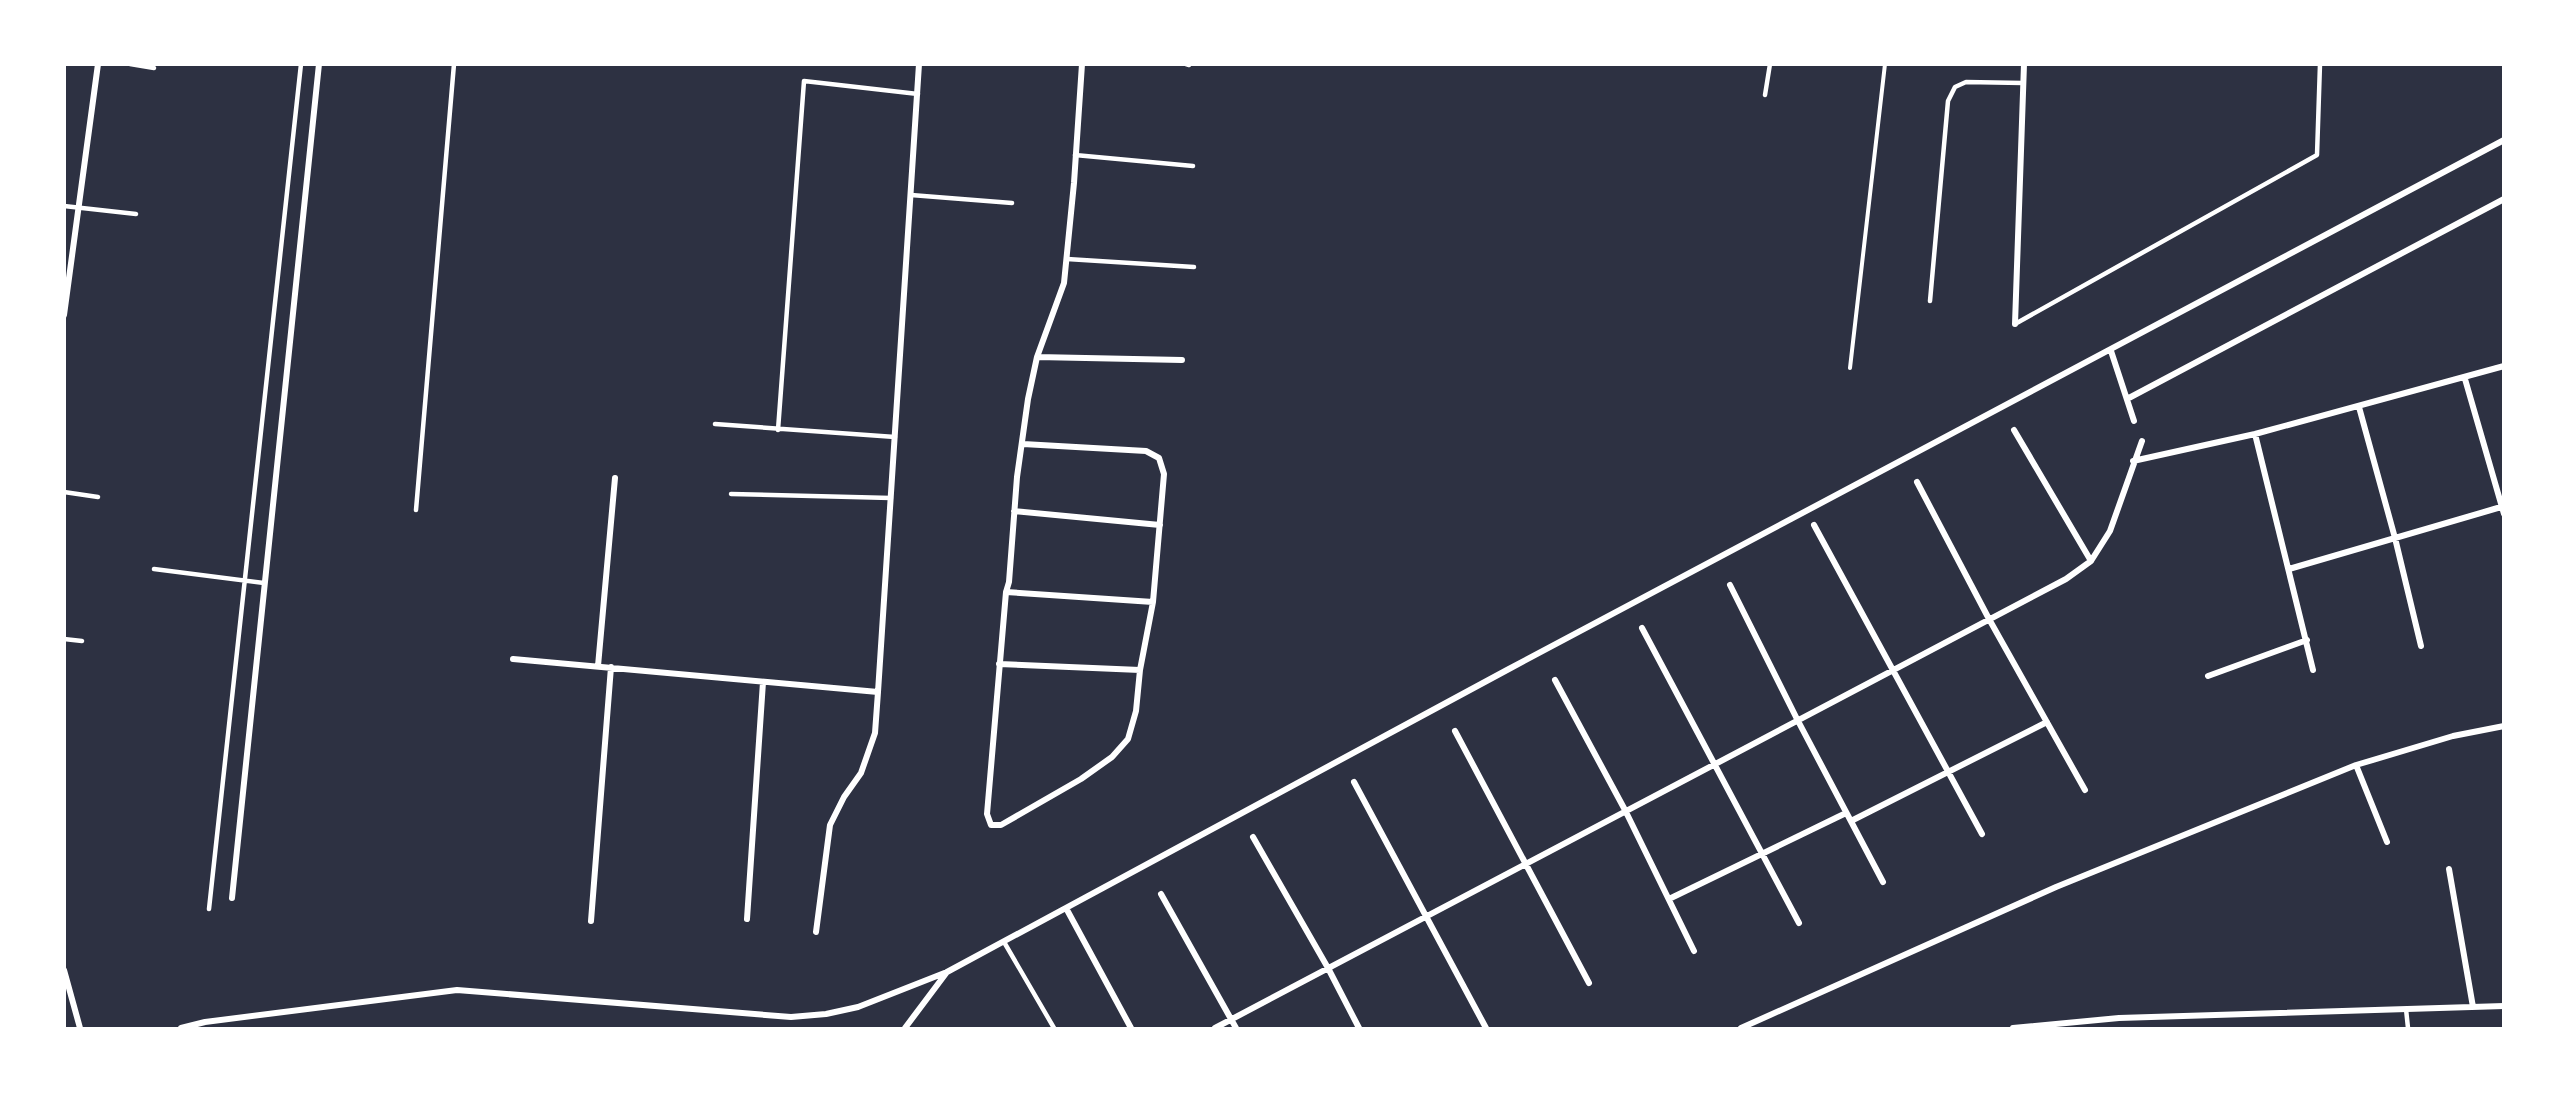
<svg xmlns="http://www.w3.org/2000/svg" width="2568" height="1093" viewBox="0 0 2568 1093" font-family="Quicksand,sans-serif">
  <rect width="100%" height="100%" fill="#2d3142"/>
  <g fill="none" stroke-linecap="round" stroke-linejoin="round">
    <!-- path -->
    <path stroke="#fff" stroke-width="4" d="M1850,368L1885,64"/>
    <!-- service -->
    <path stroke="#fff" stroke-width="4.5" d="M130,64L154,68
      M1186,64L1189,65
      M1765,95L1770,64
      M1075,155L1193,166
      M911,195L1012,203
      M64,206L136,214
      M1067,259L1194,267
      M1930,301L1948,101L1955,87L1966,82L2023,83
      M2015,324L2317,155L2320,64
      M715,424L895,437
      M778,430L804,81L918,94
      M64,492L98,497
      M731,494L891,498
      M416,510L454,64
      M154,569L264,583
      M64,639L82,641
      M209,909L301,64
      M1004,942L1054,1028
      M2406,1009L2408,1028"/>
    <!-- minor -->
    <path stroke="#fff" stroke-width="6" d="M64,315L98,64
      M2015,324L2024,64
      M2111,351L2134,421
      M1037,357L1182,360
      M2465,379L2504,514
      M2127,399L2504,199
      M2359,407L2395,538L2421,646
      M2014,430L2091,561
      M2255,434L2313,670
      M1023,444L1146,451L1159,458L1164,474L1153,602L1140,670L1136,711L1128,739L1112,757L1081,779L1001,825H991L987,814L1006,592L1009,582L1017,477L1028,399L1037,357L1064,283L1074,183L1082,64
      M2133,461L2255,434L2504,366
      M1917,482L1989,619L2085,790
      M1014,511L1160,525
      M1814,525L1982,834
      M2289,569L2501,507
      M1730,585L1797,719L1883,882
      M1006,592L1153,602
      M1642,628L1799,923
      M513,659L878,692L919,64
      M999,664L1140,670
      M598,666L615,478
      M2208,676L2307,640
      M1555,680L1625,810L1694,951
      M1455,731L1589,983
      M2356,765L2387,842
      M1354,782L1486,1028
      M1851,821L2047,722
      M1253,837L1328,968L1359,1028
      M2449,869L2473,1007
      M1161,894L1236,1028
      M232,898L319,64
      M1669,899L1846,813
      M1066,908L1131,1028
      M747,919L763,682
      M591,921L611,667
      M816,932L830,825L844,797L861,773L875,733L878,692
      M64,970L80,1028
      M181,1028L205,1022L457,990L791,1017L826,1014L858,1007L947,972
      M905,1028L947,972L1507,670L2504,140
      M1215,1028L2066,579L2091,561L2110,531L2142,441
      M1741,1028L2056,887L2356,765L2453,736L2504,726
      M2013,1028L2119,1018L2504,1006"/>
  </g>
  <!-- border -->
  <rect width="2568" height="1093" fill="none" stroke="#ffffff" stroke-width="132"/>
</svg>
